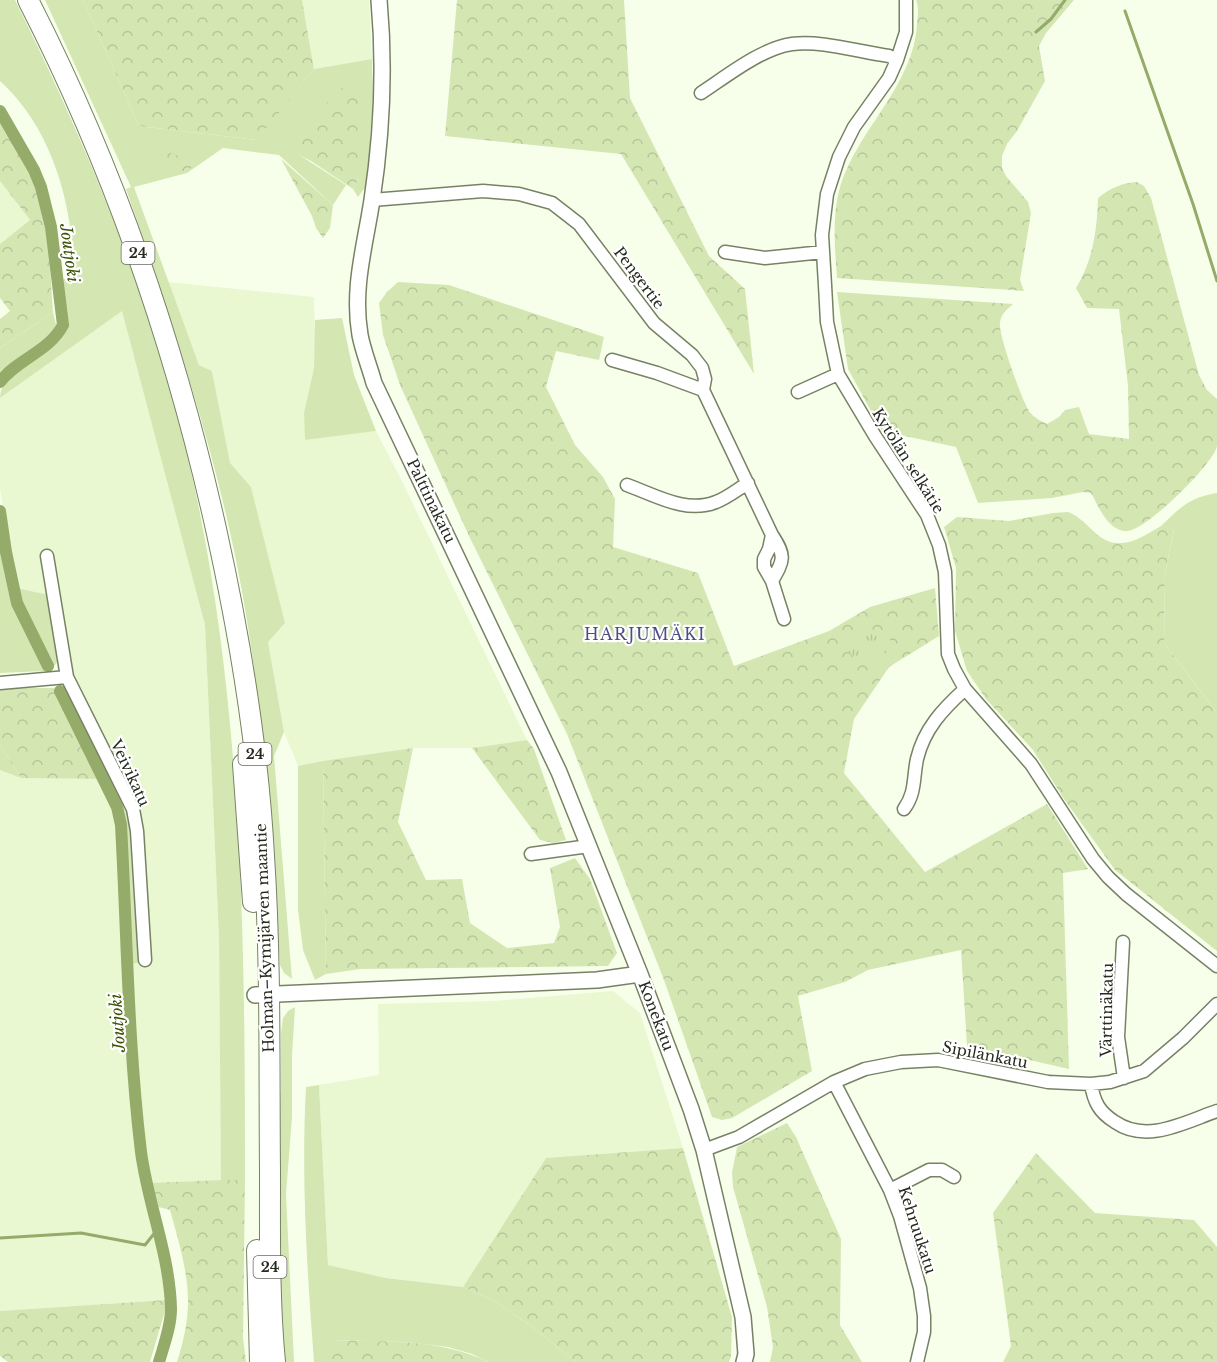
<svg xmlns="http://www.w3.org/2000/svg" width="1217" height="1362" viewBox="0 0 1217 1362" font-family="'Libre Baskerville',serif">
  <defs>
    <pattern id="forest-crowns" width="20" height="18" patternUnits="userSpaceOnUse" patternTransform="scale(1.5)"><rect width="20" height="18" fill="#d4e7b3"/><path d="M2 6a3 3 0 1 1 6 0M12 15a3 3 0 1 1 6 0" fill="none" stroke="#b6c69a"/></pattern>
    <pattern id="park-tufts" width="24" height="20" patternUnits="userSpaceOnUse" patternTransform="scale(1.5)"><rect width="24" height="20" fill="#d4e7b3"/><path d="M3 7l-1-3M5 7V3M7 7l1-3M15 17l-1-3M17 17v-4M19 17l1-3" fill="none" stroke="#b6c69a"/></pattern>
  </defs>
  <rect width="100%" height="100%" fill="#f7ffeb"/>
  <!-- built -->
  <path fill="#e9f8d0" d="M302,0H369L372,59L314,69Z
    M0,181L30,220L0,244Z
    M168,282L314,297L315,334L314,368L304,413L306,439L376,431L402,481L527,740L472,748H413L298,766L284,732L268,642L251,487L230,464L212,371L199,365Z
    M122,310L205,625L219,938L221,1180L149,1183L144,1153L135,1050L132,964L150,963L142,831L72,675L49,595L17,588L0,489V398Z
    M0,770L21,778L100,779L115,807L118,827L137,1157L142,1186L161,1262L166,1300L0,1311Z
    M613,991L640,1013L683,1148L546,1158L463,1287L386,1278L328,1265L319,1085L379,1075L378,1004L494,1001Z"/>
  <!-- grass -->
  <path fill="#d4e7b3" d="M0,0H15C80,131 138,268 176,409C243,663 245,920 245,1180H221L219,938L205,625L122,311L0,398C1,370 38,358 57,342C61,338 65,333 68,327L62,280L74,275C73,206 53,129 0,81Z
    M45,0H83L139,126L256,140L314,69L372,59L373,97L367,185L358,197L353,189L359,178L290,149L346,185L333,205L279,155L223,148L187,173L134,187L199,365L212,371L230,463L251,487L285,623L268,642L284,732L274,756L292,979L284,973L280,965C270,827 263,690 235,555C209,430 168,310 126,189L131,187Z
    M53,312L56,325L52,335L5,369L0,376V348Z
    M342,318L354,375L376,431L305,440L304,413L314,368L315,320Z
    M1217,493V713L1164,643L1165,573L1174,530L1161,526C1181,507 1188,498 1217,493Z
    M0,540L9,593L45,671L0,673Z
    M17,588L49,595L59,660L52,669C39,643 23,617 17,588Z
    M60,687L71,694L124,802L129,820L138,963L132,964L123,826L119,806Z
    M0,745L21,778L0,770Z
    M323,761L326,974L315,980L303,950L298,910V766Z
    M295,1007L292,1056V1117L286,1194L294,1362H282L277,1170L281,1089V1033L283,1018L288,1011Z
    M319,1085L328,1265L386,1278L463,1287L493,1300L530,1325L576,1362H488L472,1354L448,1347L405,1342L331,1340V1362H314C307,1270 301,1179 306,1087Z"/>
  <!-- forest -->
  <path fill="url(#forest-crowns)" d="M83,0H302L314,69L257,140L139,126Z
    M457,0H624L630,98L709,256L745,289L754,374L621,154L445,136Z
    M916,0H1074L1046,33L1039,46L1045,81L1017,131L1007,144L1002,156V168L1006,176L1028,202L1031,213L1020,280L1024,291L837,278C835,250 832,219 839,191C855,131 914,87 917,23C918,15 919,8 916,0Z
    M361,80L359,178L353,189L311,161L289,150L298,132L340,89Z
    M0,121C13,144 29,166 38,191C50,230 50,272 53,312L0,348V319L10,311L0,298V244L30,220L0,181Z
    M153,153H170L196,162L187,173L164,167L154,162Z
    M281,159L333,205L330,228L323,238L316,228L312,216Z
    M1137,182L1144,186L1151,198L1199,375L1207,390L1217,399C1217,413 1217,432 1217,446C1213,465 1147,529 1128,531C1108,532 1099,507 1091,493L1083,492L1052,498L978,503L956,447L882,431L848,369L837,292L1013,304C1006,310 1001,314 1000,323C998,334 1022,400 1029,411C1033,417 1041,421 1047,424L1059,417L1065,410L1079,407L1089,434L1129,439L1128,386L1119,309L1087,308L1076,288C1093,260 1097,230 1098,198C1110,188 1122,183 1137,182Z
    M398,282L449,285L604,337L599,360L556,351L546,387L575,445L603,477L615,499L613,547L698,573L734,666L829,631L870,607L935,588L939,636L889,667L854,719L844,773L925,872L1047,804L1088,869L1063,873L1069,1069L967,1046L961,950L868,970L845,982L798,996L812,1071L732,1118L722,1120L712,1117L664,980L567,734L469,536L400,385L383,335L379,303L387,292Z
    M1068,512C1081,517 1088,527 1099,536C1120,552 1141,538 1161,526L1174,529L1165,573L1164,643L1217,713V951L1115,870L1064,799L1033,750L986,699L967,671L955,631L956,568L944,527L957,517L1009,521L1053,513Z
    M0,688H54L100,779L21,778L0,745Z
    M527,740L534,749L566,840L554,843L540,840L472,748Z
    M413,748L398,822L426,880L462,879L470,923L507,948L554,943L560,927L550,868L575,858L590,879L617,953L608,966L360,969L326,974L323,761Z
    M787,1123L796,1137L841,1239L840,1325L862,1362H770L773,1347L767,1307L733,1187L732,1173L737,1147Z
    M683,1148L732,1317L731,1356L729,1362H576L530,1325L493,1300L463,1287L546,1158Z
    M1036,1153L1095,1213L1194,1220L1217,1247V1362H1003L1011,1346L993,1213Z
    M221,1180H245L243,1338L246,1362H177C183,1343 188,1322 188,1302C188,1271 178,1239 170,1210L155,1206L149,1183Z
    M166,1300L165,1311L150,1362H8L0,1356V1311Z
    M331,1340C383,1342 440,1338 488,1362H331Z"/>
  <!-- park -->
  <path fill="url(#park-tufts)" d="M878,629L888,634L892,646L880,659L864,663L847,652L850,640L869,630Z"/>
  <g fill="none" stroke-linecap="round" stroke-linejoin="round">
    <!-- stream -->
    <path stroke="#95ab6a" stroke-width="3" d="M1125,11L1193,204L1217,281
      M1036,32L1051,19L1065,0
      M0,1238L81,1233L145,1245L157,1230"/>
    <!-- canal -->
    <path stroke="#95ab6a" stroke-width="12" d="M0,111L34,170L41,187L51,227L63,325C49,352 17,359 0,382
      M0,511L6,552L17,603L48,666
      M60,691L117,807L121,825C127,934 128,1044 141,1152C148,1205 170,1256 171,1309C171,1326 164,1345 159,1362"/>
    <!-- minor casing -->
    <g stroke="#778265" stroke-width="15">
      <path id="minor" d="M906,0V32L897,60L889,78L854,127L839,157L827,194L822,235L825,285L827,322L838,374L875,436L927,515L939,545L945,572L948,654L954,669L965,689L1031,764L1093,859L1108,877L1126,894L1217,966
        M701,93C727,76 762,48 792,44C821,40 859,52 889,56L897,60
        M372,200L483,191L519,194L552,203L579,224L654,323L692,355L702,368L705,379L703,390L772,535C786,556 784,560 772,581
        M725,252L765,258L823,252
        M612,360L657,373L703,390
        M798,392L838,374
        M627,485C655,495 686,514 716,502C727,498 738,489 748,483
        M772,535L769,549L764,559V567L772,581L784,619
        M67,677L133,809L137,831L145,960
        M0,683L67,677L47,556
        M904,809C916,793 913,777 917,759C924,729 943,709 965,689
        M531,854L589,846
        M1123,942L1118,1037L1124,1078
        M834,1082L890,1190L900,1216L920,1288L924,1316V1332L917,1362
        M1091,1084C1094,1102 1099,1112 1115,1122C1147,1144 1185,1122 1217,1111
        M704,1150L739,1137L834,1082L865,1069L901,1062L938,1060L1048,1082L1091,1084L1110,1082L1144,1071L1183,1038L1217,1004
        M890,1190L929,1170H942L954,1177"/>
    </g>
    <!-- tertiary casing -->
    <g stroke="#778265" stroke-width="18">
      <path id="tertiary" d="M379,0C385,66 382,134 372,200C365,246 352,288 360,335C363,351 370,368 374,383L559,772L640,974L691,1109L704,1150L743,1317L746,1354L744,1362
        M255,995L597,980L640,974"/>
    </g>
    <!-- trunk casing -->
    <g stroke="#778265" stroke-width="22">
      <path id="trunk" d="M28,0C114,168 175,345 216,529C240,637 258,745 264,856C271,961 269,1067 270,1172C270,1235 269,1299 275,1362
        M243,764L253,902
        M257,1250L260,1362"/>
    </g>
    <!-- minor -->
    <use href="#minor" stroke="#fff" stroke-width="12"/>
    <!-- tertiary -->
    <use href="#tertiary" stroke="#fff" stroke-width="15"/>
    <!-- trunk -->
    <use href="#trunk" stroke="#fff" stroke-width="20"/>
  </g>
  <g text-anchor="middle" stroke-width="4.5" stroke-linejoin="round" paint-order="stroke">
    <!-- shield labels -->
    <g fill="#fff" stroke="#686b62" stroke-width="1.5">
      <rect x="121.5" y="242" width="33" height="22" rx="4.5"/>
      <rect x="238.5" y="743" width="33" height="22" rx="4.5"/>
      <rect x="253.5" y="1256" width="33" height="22" rx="4.5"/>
    </g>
    <g font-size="14" font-weight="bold" fill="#272b1f">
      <text x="138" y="258">24</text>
      <text x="255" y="759">24</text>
      <text x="270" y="1272">24</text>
    </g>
    <!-- street labels -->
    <g font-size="15" fill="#272b1f" stroke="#fff">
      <text transform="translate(639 278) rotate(53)" y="5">Pengertie</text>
      <text transform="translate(908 461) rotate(58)" y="5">Kytölän selkätie</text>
      <text transform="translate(431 501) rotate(64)" y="5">Palttinakatu</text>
      <text transform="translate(130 773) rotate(65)" y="5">Veivikatu</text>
      <text transform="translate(265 938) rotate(-92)" y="5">Holman–Kymijärven maantie</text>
      <text transform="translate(1107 1010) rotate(-89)" y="5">Värttinäkatu</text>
      <text transform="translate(656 1016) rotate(69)" y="5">Konekatu</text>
      <text transform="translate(985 1055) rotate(11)" y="5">Sipilänkatu</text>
      <text transform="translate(917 1230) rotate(72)" y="5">Kehruukatu</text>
    </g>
    <!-- water labels -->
    <g font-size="16" font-style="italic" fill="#3f5207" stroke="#fff">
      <text transform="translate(70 253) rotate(82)" y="6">Joutjoki</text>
      <text transform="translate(117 1023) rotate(-94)" y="6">Joutjoki</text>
    </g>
    <!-- neighbourhood labels -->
    <g font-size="16" letter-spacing="1.5" fill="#4f4b89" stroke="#fff">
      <text x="645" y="640">HARJUMÄKI</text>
    </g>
  </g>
</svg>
